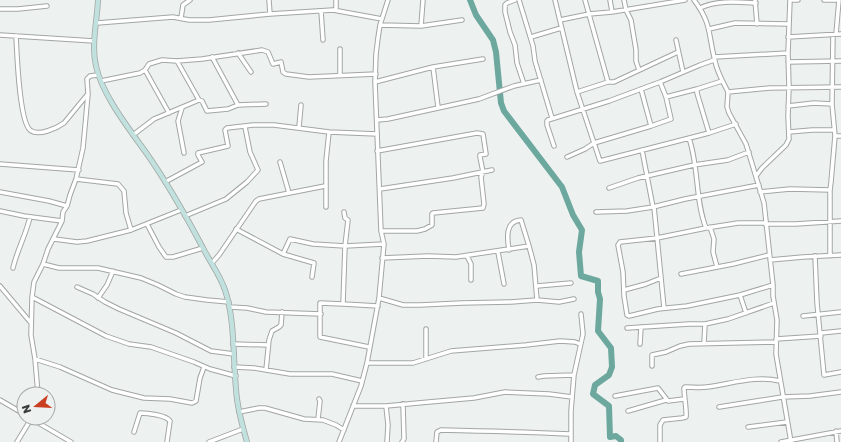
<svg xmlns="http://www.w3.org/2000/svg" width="841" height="442" viewBox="0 0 841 442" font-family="'Golos Text',sans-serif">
  <rect width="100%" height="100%" fill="#edf1f0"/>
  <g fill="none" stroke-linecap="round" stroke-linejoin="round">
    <!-- river -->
    <path stroke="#6da89f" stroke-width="6" d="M470,0L476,15L493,40L496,52L501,103L504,111L562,187L573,215L582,230L579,252L581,276L598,281V292L600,299L598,331L611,348L612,367L609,375L595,385L593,394L609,406L610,437L616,436L621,440V442"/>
    <!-- street casing -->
    <g stroke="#a2a6a5" stroke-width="5.5">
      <path id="street" d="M269,0L270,14L333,10L382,19
        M336,0V10
        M515,0L507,3L505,5V12L510,32L515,45L517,63L524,84
        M519,0L533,46L535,61L552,118
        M555,0L577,92L594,143L585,149L567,157
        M585,0L608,82
        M610,0L612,12
        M624,0L626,10L631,20L636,50V61L639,70
        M694,0C712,24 708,34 715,61C717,72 723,82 728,92L770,88L841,87
        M755,0L757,24
        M790,0H798
        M824,0H839
        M700,8C717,0 737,2 756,3
        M0,9H18L47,6
        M321,11L323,40
        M181,18L183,5L190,0
        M560,20L589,14L612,12L685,0
        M97,23L173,17L189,20H209L270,14
        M380,25L421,26L462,20
        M421,26L423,0
        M709,29L735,23L789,24
        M836,34L839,0
        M0,35L94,41
        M16,36C17,53 19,120 30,130C38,137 57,128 64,123L87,95
        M531,37L561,28
        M788,37L841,34
        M676,40L683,72
        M340,49V75
        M238,53L251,72
        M212,57L238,105
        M714,57L788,53
        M177,61L199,100L202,101L207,111L228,109L238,105L266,104
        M788,62L841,61
        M433,67L438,107
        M145,70L169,113
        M101,81L140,73L145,70L149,64L162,60L177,61L202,59L262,50L268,52L273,64L281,62L283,72L286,74L309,77L376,74
        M375,82L433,67L483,59
        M641,89L651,126L594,143L600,161L709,133L736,124
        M577,92L608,82H614L678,52
        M728,92L727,107L729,113L746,144L764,203L773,285V296L777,320L776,354L791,442
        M666,97L697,89
        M788,106L814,103L832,104
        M182,108L178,121L184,153
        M377,120L388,119L479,99L514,86L541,80
        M651,126L671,119L666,97L660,82
        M299,127L301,105
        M789,132L812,130H833
        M709,133L697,93V89L722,81
        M133,135L154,119L199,100
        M835,136H841
        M689,138C699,167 695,200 706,228
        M554,146L547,125V121L548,120L609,101L660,82L700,65L714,60
        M642,150L653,207
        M377,151L477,133L483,134L486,154L480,155V157L483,172L481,177L484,204L483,208L433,213L432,214V225L425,229L417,231H381
        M280,162L289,193
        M0,164L79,170
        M756,176L762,168L786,145L789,139L788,116L789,87L788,53L790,0
        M76,179L118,184L124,191L126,213L131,230
        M165,182L202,162L198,155V153L228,146L225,130L227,128L253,125H274L329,132L377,134
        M609,188L638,178L694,165L728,160L749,152
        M380,189L453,178L492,170
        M0,192L49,201L67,206
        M760,192L790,189L830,190
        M326,207V161L329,132
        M654,207L664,308
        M0,211L24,216L62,221
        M344,212L345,218L348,220L345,246L343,304L378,306
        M596,212L627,211L653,207L685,199L759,185
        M185,216L226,199L247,182L258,170L250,152L245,127
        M765,223H738L706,228L657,238L620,242L618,245L623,272L624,296L627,315L629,316L658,309L687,306L740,295L773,285
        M147,224L159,247L166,257H173L203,248
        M765,224H796L841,221
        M710,227L714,239L713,252L717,267
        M236,229L283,254L314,263L312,277
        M54,239L77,242L87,241L131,230L181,210
        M509,250C507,238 505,221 521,220L529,246
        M498,252L504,284
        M283,254L290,239L313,244L345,246L384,244
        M467,256L471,264V280
        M815,256L817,303L824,375L841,372
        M830,256V190L831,182L835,136L832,104L833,35
        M770,260L803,257L841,255
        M212,263L219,255L256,201L259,199L325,186
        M43,264L59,268H98L141,278L158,285L176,294L185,297L207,300L229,302
        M13,268C17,250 26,235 30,217
        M681,274L733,264L769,255
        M0,286L31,323
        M537,286L571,283
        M77,287L93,294L105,302L119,309L176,333L211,351L234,354
        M624,290L646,284L661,278
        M740,295L746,313
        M32,297L106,336L129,344L151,347L194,362L210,369L236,376
        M98,298L107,285L113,271
        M379,298L403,305H420L462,303L511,302L537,300L534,265L529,246L456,257L428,256L382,258
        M537,300L559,302L574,299
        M343,304L320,303V337L369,347
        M230,307L247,308L266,312L321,314
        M803,316L841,312
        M627,328L689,324H705L728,319L774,303
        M821,333L841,331
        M776,339L821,336
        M704,343L705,324
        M233,344L268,345
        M640,344L641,327
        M35,359L60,367L112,390L144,398L170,399L192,403L196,401L200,378L204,367
        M426,359V329
        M367,363H413L451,351L526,345L560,341L575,342L580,344
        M652,366V355L666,352L680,346L689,344L776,342
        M234,367L254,368L290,374H332L362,381
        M266,370L269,340L272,331L279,327L281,325L282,312
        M538,377L544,376L574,375
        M38,394L35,359L31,335L32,297L34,282L43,264L48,249L62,221L63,212L67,206L70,195L76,179L83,148L88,94L87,79L90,76L98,75
        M615,396L658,388L668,401L684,399
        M0,400L24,414
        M353,406H386L429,402L474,398L505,392L549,394L572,397
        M386,406L388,425L387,442
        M719,407L782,397L810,396L841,392
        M628,411L666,400
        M239,412L259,408H265L304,419L323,420L336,425L344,430
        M30,418L71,442
        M318,419L320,401L319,399
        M748,427L787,422
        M836,431L837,442
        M134,432L140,413C147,413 166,415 170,421L167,442
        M17,442L31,419
        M209,442L243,429
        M339,442L361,386L367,363L379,298L384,244L381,231L375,82L376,54L378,38L380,25L388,0
        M402,442L404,439L403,404
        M436,442L437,432L441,430C484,431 527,432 570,434
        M571,442V411L574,375L583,334L581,314
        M660,442V425L663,420L682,418L686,417C687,412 684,395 684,388L685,387C693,387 699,388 707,387C731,384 756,375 780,381
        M781,442L841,431"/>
    </g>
    <!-- secondary casing -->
    <g stroke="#a2a6a5" stroke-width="6">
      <path id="secondary" d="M98,0C97,22 91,45 96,66C102,95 130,130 147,154C168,184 186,216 203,248C210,262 220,275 225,290C235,319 233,359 236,389C237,407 242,425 247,442"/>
    </g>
    <!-- street -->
    <use href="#street" stroke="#fff" stroke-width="3.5"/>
    <!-- secondary -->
    <use href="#secondary" stroke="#c0e1dd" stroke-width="4.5"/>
  </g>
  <!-- north arrow -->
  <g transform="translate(36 406) rotate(252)"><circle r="19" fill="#edf1f0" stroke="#a5a8a7"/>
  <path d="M0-3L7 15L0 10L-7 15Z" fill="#ca3f22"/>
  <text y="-6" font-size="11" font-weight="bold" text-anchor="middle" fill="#393b3a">N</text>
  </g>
</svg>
